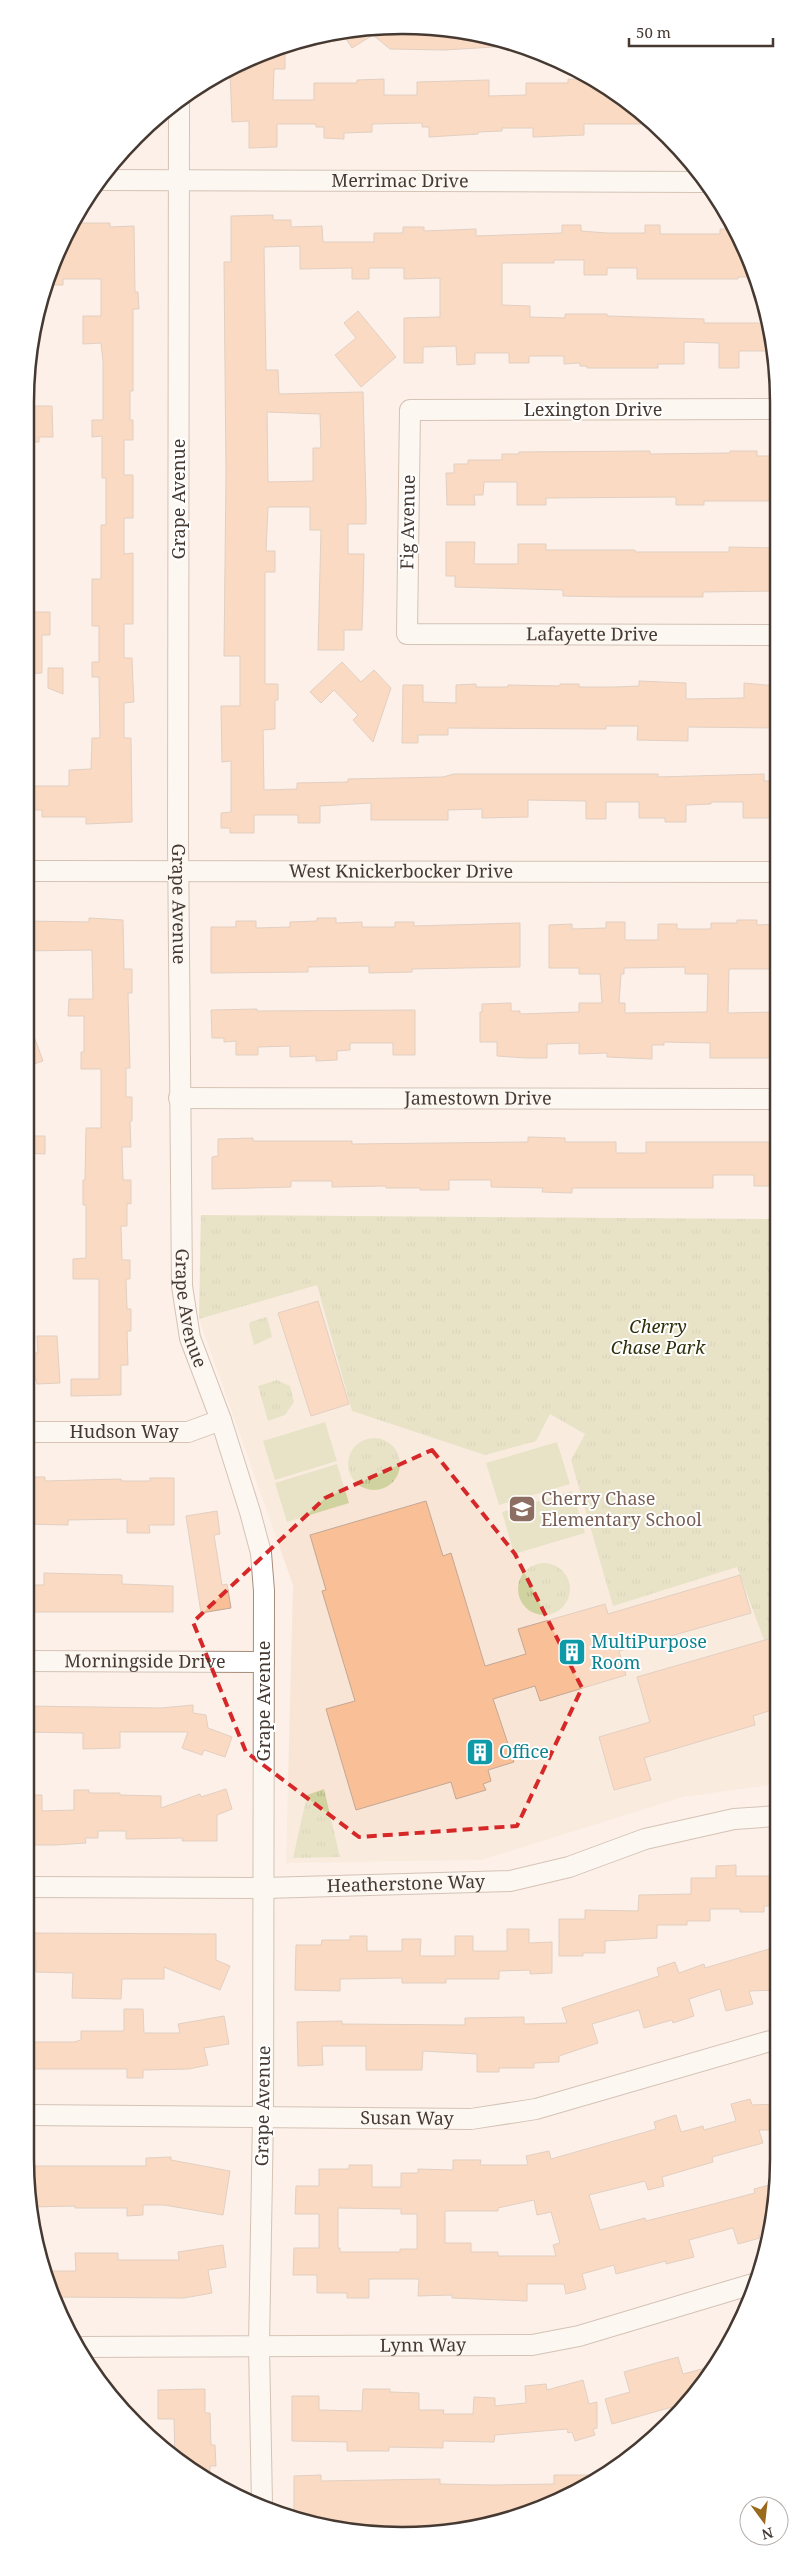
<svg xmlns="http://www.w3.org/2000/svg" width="804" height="2561" viewBox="0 0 804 2561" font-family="'Noto Serif',serif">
  <defs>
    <pattern id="grass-tufts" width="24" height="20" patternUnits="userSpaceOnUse" patternTransform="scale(1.25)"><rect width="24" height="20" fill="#d0d39f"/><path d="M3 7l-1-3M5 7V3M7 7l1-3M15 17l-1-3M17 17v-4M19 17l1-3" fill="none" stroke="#b4b689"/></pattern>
  </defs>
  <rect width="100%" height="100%" fill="#fcf0e8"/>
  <!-- education -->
  <path fill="#f8e5d5" d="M201,1215L777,1219L778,1784L683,1797L482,1860L286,1863L293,1585L199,1319Z"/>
  <!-- grass -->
  <path fill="url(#grass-tufts)" d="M201,1215L777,1219L778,1636L764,1640L737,1567L613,1606L571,1460L585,1434L550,1414L536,1441L485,1455L352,1411L317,1285L199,1319Z
    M267,1317L272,1337L254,1345L249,1325L250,1322Z
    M277,1380L290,1386L294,1402L285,1415L268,1421L258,1386Z
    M348 1464a26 26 0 1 1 52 0a26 26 0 1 1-52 0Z
    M518 1589a26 26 0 1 1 52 0a26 26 0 1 1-52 0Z
    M324,1789L340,1857L293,1858L307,1795Z"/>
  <!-- pitch -->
  <path fill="#d0d39f" d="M325,1422L337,1461L275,1480L263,1441Z
    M557,1442L570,1484L499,1505L486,1463Z
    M337,1464L349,1503L287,1522L275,1483Z
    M572,1491L585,1533L514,1554L502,1512Z"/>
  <!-- building -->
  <path fill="#f9bf96" stroke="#c3a795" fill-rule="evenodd" d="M402,25L476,32L511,46L444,50L390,49L373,35L352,48L341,31Z
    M274,49H285V69H274L273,100H314V83H357V80L384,79V95H417V82L489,80V96L526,95V83H568V79L596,80L654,124H584V135L533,137V128H502V131L478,132V134L429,137V127H422V123L372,124V132L344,133V139L324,138V127H316V124H277V147L249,148V121L232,122L230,72H245L246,60Z
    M273,215V220H291V227L322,226L323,242H374V233H403V227H424V231L476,229V236L562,233V225H581V231L607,233H645V225H660V234H720V229H735L740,236L753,277H738V279H637V268H607V275H584V260H554V263H502V305L530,306V317L565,318V314H607V316L704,319V323H767L775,351H739V368H719V343L684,342V364H658V368H587V366H580V363L564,364V356H529V363H509V353H475V364L457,365L456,346L423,347V363H404V318L440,317V278L404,279V268H369V279H352V268L300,269V246L264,247L266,370H278L279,394L363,392L366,501V524H348V554H364L363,599L362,630H344V650H318L321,530H310V507H268L266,551H275V572H265V684H278V700H275V729L263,730L264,790L297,789V783L348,782V779L443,777L454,774H658V777L764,774V781H777V818H743V802H711V804L686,805V822H665V818H639V802H606V819H586V801L528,800V817L482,818V809L448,810V820H371V803L320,806V823H298V815H254V833H230V828H221V813L231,812V761L222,762L221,706H240V656H224L226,474L224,262H231V216ZM267,412L320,414L321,448H313V481L268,482Z
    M72,223H110V227L134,226L135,292H138L139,309H133V391H130V420H133V440H124V475H133V518H124V554L133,553V624H124V658H132L133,684L134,702L124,703V738H131L132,822L86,824V817H42V810H25V786H69V770L91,769L92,738H100L99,677H92V662H99V626H92V579H101V525H106V478H102V436L92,437V420H103V361L101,343L83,344V316H101V279H63V285H48L47,279L54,257Z
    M358,311L396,357L361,387L335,355L356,338L344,323Z
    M25,406H52L53,437H39V442H25Z
    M650,451V454L730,453V451H757V456H776V501H704V505H676V497L546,498V505H517V482H484L483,495H474L475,505H447L446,473H454V464H468V460H502V454H519V452Z
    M446,542H475L474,564H518V544H546V550H635V552H729V547L776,548V591L703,592V597H614L563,596V590L455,587V576H446Z
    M25,612H50V635H42V673L25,674Z
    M342,662L361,682L374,670L391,688L373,742L353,720L358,715L334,690L321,703L310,692Z
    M48,668H63V694L48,688Z
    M639,681L686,683V699L744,698V683L776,686V728L688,727V741L637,740L638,726H606V729L448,728V735H418V743H402L403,685H423V702L456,703V685L476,684V687H508V685L560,686V684H579V687H614L639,686Z
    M89,918L123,920L124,969H132V993H128L130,1068H126V1097H132V1121H130L131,1147H122L123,1180H131V1204L127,1203V1226H121L122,1260H130V1279H126L127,1309H131V1331H127L128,1365H121V1395L71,1396V1379H99V1279H73V1259L86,1258V1205H83V1180H85L86,1128H101V1069H81V1052H84V1016H68L69,999H93L92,950L25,951V921L89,922Z
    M317,918H336V923L362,922V927H395V922H414V926L520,923V967L412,969V972L369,973V966L308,967V972L211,973V927H236V921H256V928L290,927V922L317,921Z
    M737,920H757V925L777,924V969H729L728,1013L777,1012V1058H710V1043L664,1042V1045H652V1059L607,1057V1053L579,1054V1043L547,1044V1058H526L497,1056V1042H480V1012H482V1004L511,1003V1011H520V1014L579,1012V1003H602L600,974H579V968H549V925L572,924V929L606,928V922H625V940H658V924H677V929H711V923H737ZM685,967V974H708L707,1012L625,1013V1003H619L621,974H624V968Z
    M257,1009V1011L415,1010V1055H393V1043H350V1050L337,1051V1060L316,1061V1056L290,1057V1046L258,1047V1055H236V1041L224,1042V1038H212L211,1010Z
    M27,1017L43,1061L25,1067V1018Z
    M25,1136H45V1154L25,1153Z
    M528,1137L565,1138V1142H616V1153H646V1142H777V1186H754V1175H713V1188H572V1193L542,1192L543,1188L491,1187V1180H449V1190H420V1188H386V1186L332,1187V1181H291V1187L212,1189V1157L218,1156V1139L253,1138V1141H352V1144L528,1142Z
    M318,1301L349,1404L311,1416L278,1313Z
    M37,1336H57L60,1383L37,1384L36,1379L25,1380V1353H38Z
    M25,1477H45V1481L121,1479V1481H150V1478H174V1525H149L150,1533H127V1519L68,1520V1525L25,1524Z
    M426,1501L443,1556L451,1553L485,1666L526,1654L518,1629L605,1604L608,1614L740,1575L751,1613L619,1651L626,1675L540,1701L535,1686L493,1699L514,1762L488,1770L491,1781L483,1784L486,1790L456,1799L451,1782L356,1810L326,1709L355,1701L322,1591L326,1590L310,1535Z
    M217,1511L220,1534L214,1535L222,1585L227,1584L231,1608L201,1613L186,1516Z
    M44,1573L122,1575V1584L173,1586V1612H25V1585H44Z
    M772,1638L774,1642L778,1641V1708L753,1716L755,1725L644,1758L651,1780L614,1790L599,1737L650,1722L637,1677Z
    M193,1705V1713L206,1715L208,1728L232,1737L225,1757L204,1750L202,1755L182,1748L188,1732H120V1748L83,1749V1733L25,1732V1706L161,1708Z
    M226,1789L232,1809L217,1815V1841H182L183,1838L126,1839V1831H98V1838H85L86,1843L55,1845H31V1838H25V1795H42V1811L74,1810V1790H89V1793H120V1795L161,1796V1808L200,1794L201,1797Z
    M736,1865V1876H778L779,1906H764V1912H740V1909H710V1921H687V1925H657V1938L605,1941V1953H583V1956H559V1919H585V1910L638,1911L639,1895L691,1894V1878H716V1866Z
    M507,1929H529V1943L552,1942V1973L530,1974V1970L499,1971V1979H446V1983H402V1978L340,1979V1991L295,1990L296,1945H321L322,1940H350V1936H367V1951H402V1939H421L420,1956H455V1936H473V1951H507Z
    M25,1933L216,1934V1960L230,1966L220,1990L164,1967V1979H122L121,1999L72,1998L73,1973L36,1972V1960H25Z
    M779,1946V1990L749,1991L753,2004L726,2011L720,1989L689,1999L694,2016L673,2023L672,2020L644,2028L639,2010L592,2024L598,2043L559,2056V2062L534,2063V2068H499V2072H477V2054L423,2051L422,2070H366V2046H322L323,2065L298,2066L297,2022L342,2021V2024L465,2025V2018L524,2017V2024L567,2023L562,2008L659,1976L657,1968L675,1962L679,1973L704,1964L705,1968Z
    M124,2009H143L144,2033H180L178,2024L224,2016L229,2044L204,2048L208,2065L189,2069L143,2070V2078H127V2069H25V2042H74L81,2040V2031H124Z
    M750,2099L752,2105L779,2104V2130H759L763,2143L712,2157L713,2162L662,2177L664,2186L648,2190L645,2181L589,2195L600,2230L645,2218L646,2221L698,2208L755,2193L754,2189L777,2183L772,2232L759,2235L760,2238L738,2244L733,2228L689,2240L694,2257L666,2264V2261L616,2274L614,2265L582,2274L586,2289L566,2294L564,2284H527V2301L452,2298V2295L418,2296L419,2279H369V2298H347V2293H317V2275H293L294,2248H319V2214H295L296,2186H319V2169H349V2165H372V2187H401V2173H418V2169L453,2170V2160H481L480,2165H528L526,2156L549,2151L551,2159L656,2129L654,2122L676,2115L681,2132L703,2126L704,2130L736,2121L731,2104ZM534,2200L537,2215L551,2212L560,2243L553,2245L556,2256H498V2252H471V2243H445V2211H498V2208ZM338,2208L401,2209V2214H417V2249H400V2252H340V2248H338Z
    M171,2157V2160L230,2171L223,2215L164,2205H143V2215L127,2216V2208H75V2206L30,2207L26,2166H146V2158Z
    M223,2245L226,2267L208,2270L212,2293L184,2298L52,2297L44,2271H76L75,2253H118V2260H179L178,2252Z
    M678,2357L683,2374L717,2365L675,2417L672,2407L612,2424L605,2399L630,2392L624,2372Z
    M583,2380L589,2404L597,2402V2428L593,2429L595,2435L575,2441L572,2432L568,2433L567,2429L495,2435L494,2442L443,2441V2448L389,2447V2451H347V2442L292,2441V2396H319V2410L362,2411L363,2389H390V2392L419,2393V2410H444L443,2414H473L474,2397L495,2398V2406L526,2403L525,2386L546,2384L547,2390Z
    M205,2389V2413H210L211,2445H215L216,2466H210V2481L175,2459L174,2419H158V2390Z
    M321,2475V2481L440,2479V2484L492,2485L554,2484V2475H605L499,2523L450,2531V2526L420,2527V2532H387V2534L353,2533L294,2515V2476Z"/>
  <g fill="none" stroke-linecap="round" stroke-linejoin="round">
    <!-- minor casing -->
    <g stroke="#a68c79" stroke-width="22">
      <g id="minor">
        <path id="s1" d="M179,100L178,840L182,1286L190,1338L221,1420L250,1512L261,1553L264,1591L263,2117L259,2345L262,2505"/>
        <path id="s2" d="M98,180L702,182"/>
        <path id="s3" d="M776,409L410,410L407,634L776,635"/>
        <path id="s4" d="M25,871L777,872"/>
        <path id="s5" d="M179,1098L777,1099"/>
        <path id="s6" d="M25,1432H188L221,1420"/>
        <path id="s7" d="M25,1661L264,1662"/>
        <path id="s8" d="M25,1887L265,1888L510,1881L569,1867L645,1839L734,1819L778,1816"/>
        <path id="s9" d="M25,2115L471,2119L536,2109L770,2041H779"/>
        <path id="s10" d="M81,2347L532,2345L579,2336L756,2283"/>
      </g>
    </g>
    <!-- minor -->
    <use href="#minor" stroke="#fff" stroke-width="20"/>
  </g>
  <!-- marked area -->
  <path d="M0 0H804V2561H0ZM432,1450L515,1554L582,1688L517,1826L359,1837L246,1752L193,1622L325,1498Z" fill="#fcf0e8" fill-opacity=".55" fill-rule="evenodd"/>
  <path fill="none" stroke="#d62828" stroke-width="4" stroke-dasharray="10 6" stroke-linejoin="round" d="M432,1450L515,1554L582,1688L517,1826L359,1837L246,1752L193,1622L325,1498Z"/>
  <!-- icons -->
  <defs>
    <g id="school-square" transform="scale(1.4375)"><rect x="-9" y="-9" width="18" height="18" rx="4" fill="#8d6e63" stroke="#fff"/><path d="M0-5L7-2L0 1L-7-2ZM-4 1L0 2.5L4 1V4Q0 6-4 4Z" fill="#fff"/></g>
    <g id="building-square" transform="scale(1.4375)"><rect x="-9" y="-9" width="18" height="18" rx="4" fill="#0f9aa8" stroke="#fff"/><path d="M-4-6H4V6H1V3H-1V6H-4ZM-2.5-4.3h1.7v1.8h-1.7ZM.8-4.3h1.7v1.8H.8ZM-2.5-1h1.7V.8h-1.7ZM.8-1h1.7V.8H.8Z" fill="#fff"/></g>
  </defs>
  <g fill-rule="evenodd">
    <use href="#school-square" x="522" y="1509"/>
    <use href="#building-square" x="572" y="1652"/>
    <use href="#building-square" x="480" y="1752"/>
  </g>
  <g text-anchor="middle" stroke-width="4" stroke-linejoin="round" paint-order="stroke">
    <!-- street labels -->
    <g font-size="18" fill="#453932" stroke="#fff">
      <text dy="6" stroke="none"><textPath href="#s2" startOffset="302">Merrimac Drive</textPath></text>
      <text x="593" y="416">Lexington Drive</text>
      <text transform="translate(179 499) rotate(-90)" y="6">Grape Avenue</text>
      <text transform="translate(408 522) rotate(-89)" y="6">Fig Avenue</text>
      <text dy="6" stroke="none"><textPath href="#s3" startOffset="775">Lafayette Drive</textPath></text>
      <text dy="6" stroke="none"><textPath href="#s4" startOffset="376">West Knickerbocker Drive</textPath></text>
      <text dy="6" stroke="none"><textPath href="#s1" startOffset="804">Grape Avenue</textPath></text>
      <text dy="6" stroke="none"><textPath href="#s5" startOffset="299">Jamestown Drive</textPath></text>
      <text dy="6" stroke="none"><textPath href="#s1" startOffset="1209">Grape Avenue</textPath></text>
      <text dy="6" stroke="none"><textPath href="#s6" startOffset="99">Hudson Way</textPath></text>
      <text dy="6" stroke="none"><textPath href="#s7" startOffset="120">Morningside Drive</textPath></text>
      <text transform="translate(264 1701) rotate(-90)" y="6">Grape Avenue</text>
      <text dy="6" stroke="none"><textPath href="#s8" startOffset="381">Heatherstone Way</textPath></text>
      <text transform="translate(263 2106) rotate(-89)" y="6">Grape Avenue</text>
      <text dy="6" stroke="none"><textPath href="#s9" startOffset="382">Susan Way</textPath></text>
      <text dy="6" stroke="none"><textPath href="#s10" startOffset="342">Lynn Way</textPath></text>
    </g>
    <!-- park labels -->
    <g font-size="18" font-style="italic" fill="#2f2f0a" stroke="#fff">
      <text x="658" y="1333">Cherry<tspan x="658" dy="21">Chase Park</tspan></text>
    </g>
    <!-- education labels -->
    <g font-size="18" fill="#785e54" stroke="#fff" text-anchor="start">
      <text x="541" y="1505">Cherry Chase<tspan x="541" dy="21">Elementary School</tspan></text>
    </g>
    <!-- culture labels -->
    <g font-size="18" fill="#0d838f" stroke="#fff" text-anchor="start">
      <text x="591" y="1648">MultiPurpose<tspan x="591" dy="21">Room</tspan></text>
      <text x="499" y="1758">Office</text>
    </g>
  </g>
  <!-- crop -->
  <path d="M0 0H804V2561H0ZM402 34H402A368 368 0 0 1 770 402V2159A368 368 0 0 1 402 2527H402A368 368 0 0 1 34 2159V402A368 368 0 0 1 402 34Z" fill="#fff" fill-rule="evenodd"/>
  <path fill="none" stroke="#453932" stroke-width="2.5" d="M402 34H402A368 368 0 0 1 770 402V2159A368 368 0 0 1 402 2527H402A368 368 0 0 1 34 2159V402A368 368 0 0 1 402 34Z"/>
  <!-- north arrow -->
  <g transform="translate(764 2521) rotate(165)"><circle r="24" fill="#ffffff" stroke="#b5b0ad"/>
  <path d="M0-4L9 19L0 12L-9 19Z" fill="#9a6a1d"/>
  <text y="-8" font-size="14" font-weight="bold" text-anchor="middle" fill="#453932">N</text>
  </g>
  <!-- scale -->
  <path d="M629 38v8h144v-8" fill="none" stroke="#453932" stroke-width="2.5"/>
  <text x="636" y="38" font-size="15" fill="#453932" stroke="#ffffff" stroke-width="4" paint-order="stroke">50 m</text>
</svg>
